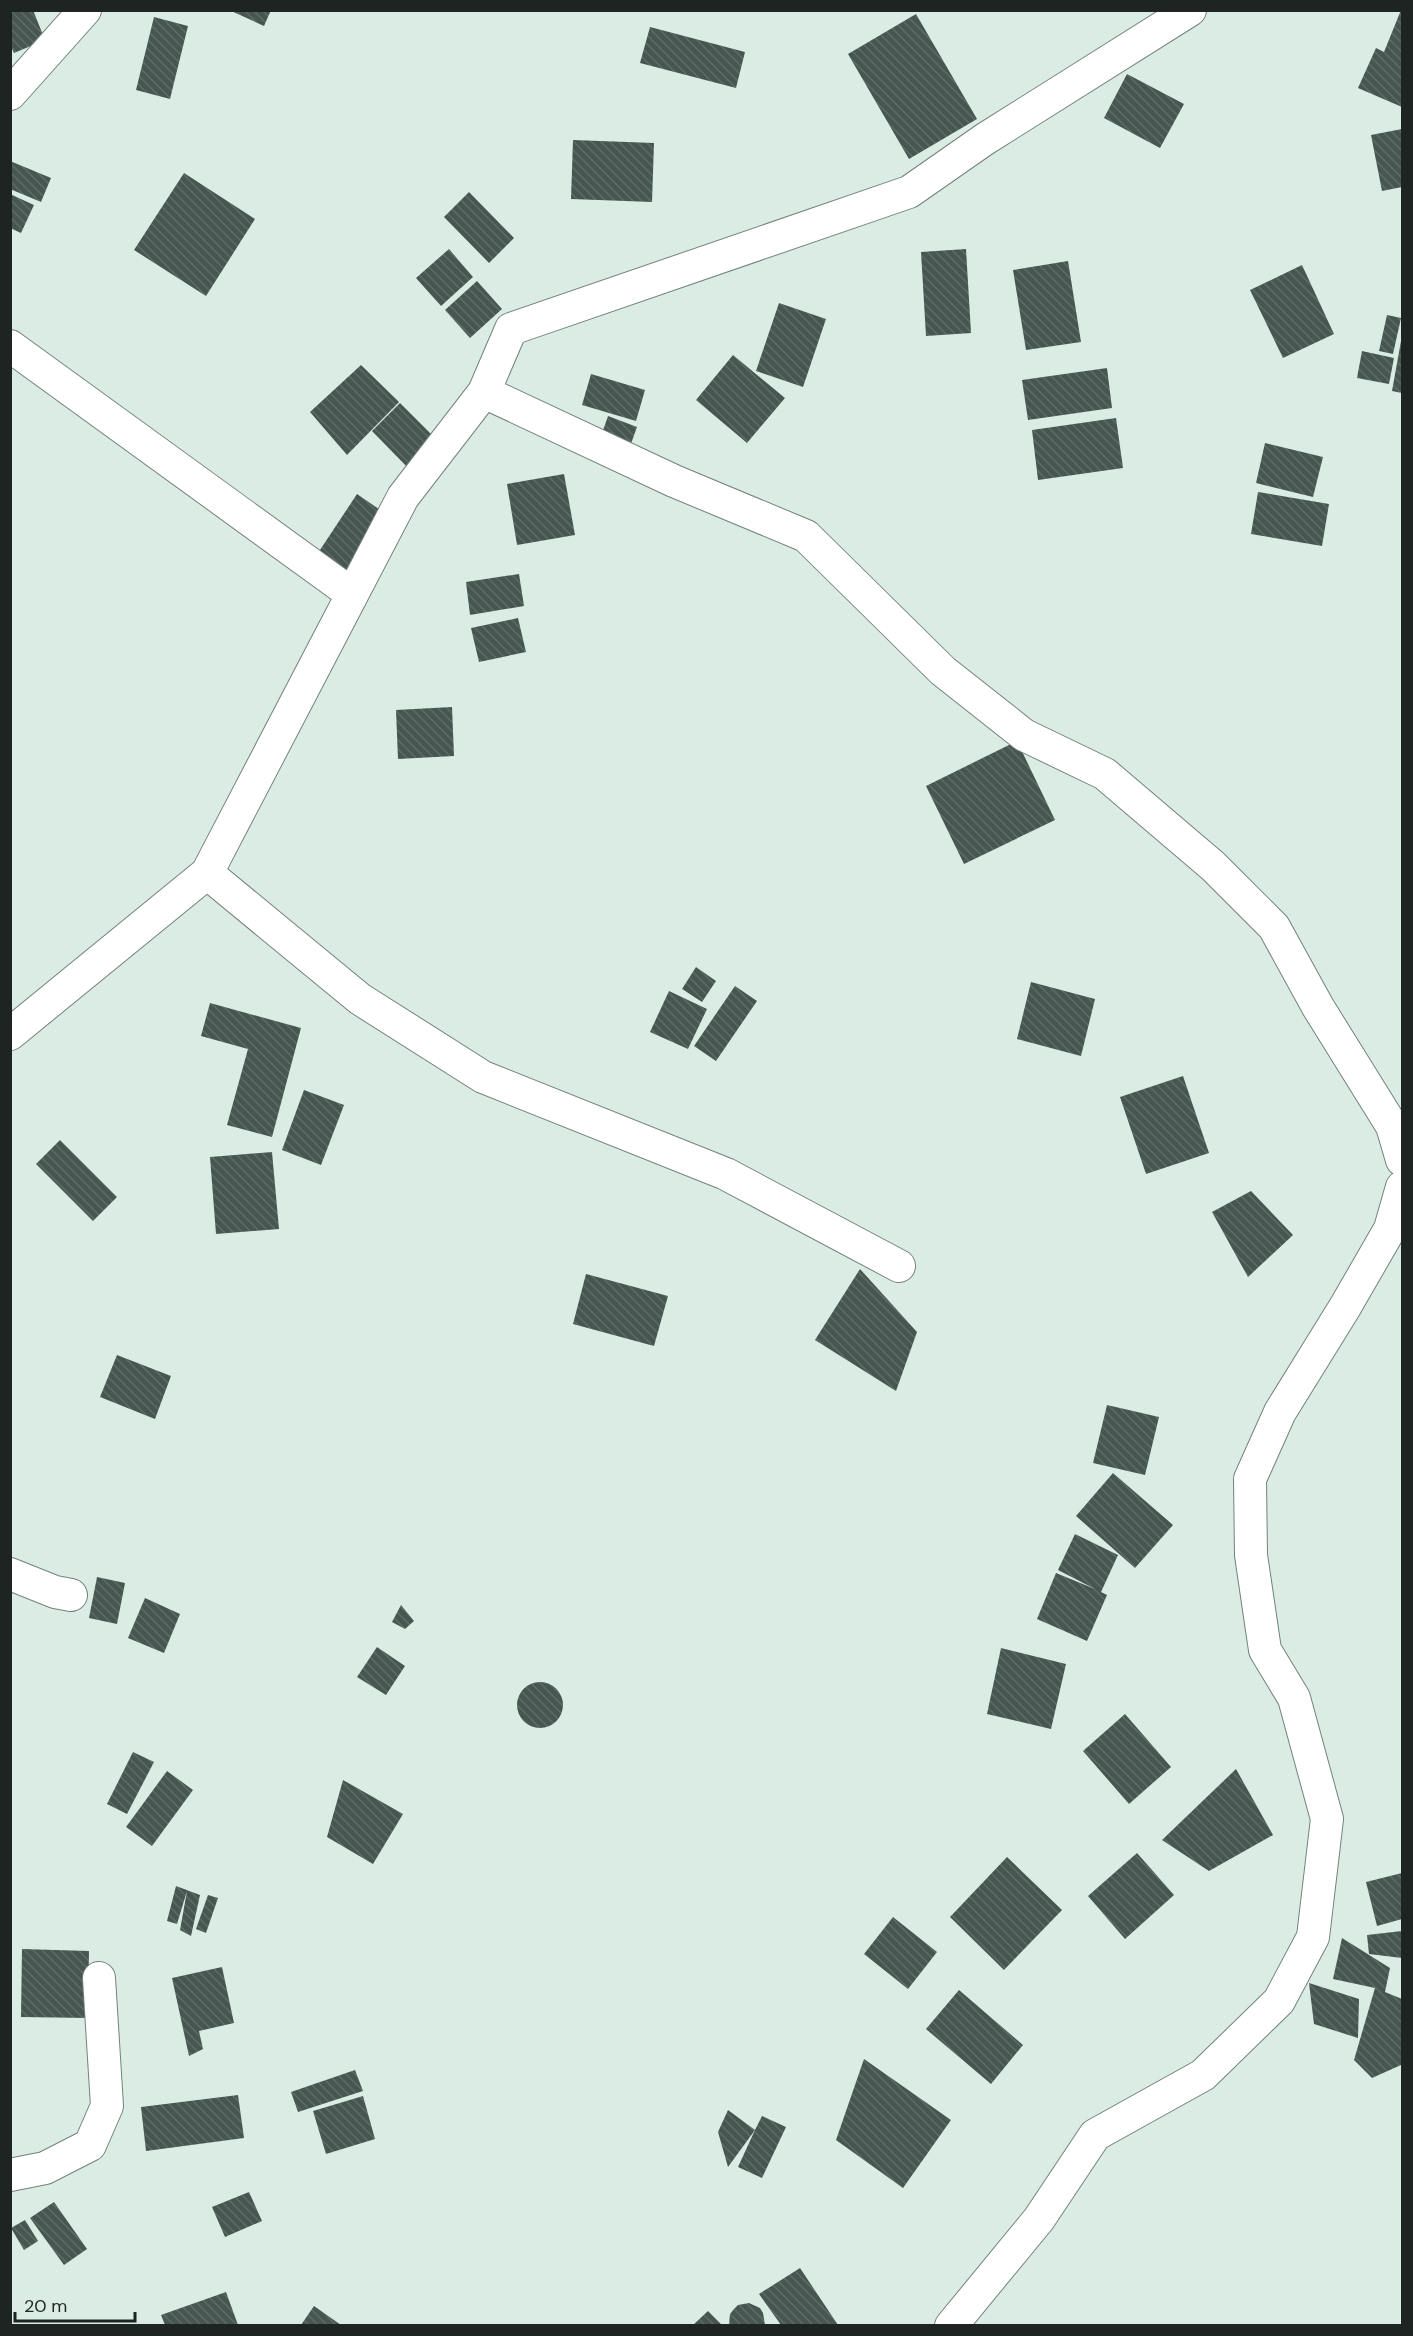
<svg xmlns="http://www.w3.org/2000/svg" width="1413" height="2336" viewBox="0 0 1413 2336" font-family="'DM Sans',sans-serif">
  <defs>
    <pattern id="building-back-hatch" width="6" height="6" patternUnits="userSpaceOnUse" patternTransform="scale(1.5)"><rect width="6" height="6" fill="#475650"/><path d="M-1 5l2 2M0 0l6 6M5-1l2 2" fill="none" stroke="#5e6b66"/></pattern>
  </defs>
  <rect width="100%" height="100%" fill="#dbece5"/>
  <!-- building -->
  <path fill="url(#building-back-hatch)" d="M10,10H33L45,40L14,53L10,45Z
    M229,10H271L264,26Z
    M1401,10H1402V107L1358,88L1376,48L1384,52Z
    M916,14L977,119L909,159L848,54Z
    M154,17L188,26L170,99L136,90Z
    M650,27L745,52L736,88L640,63Z
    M1127,74L1184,104L1160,148L1104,118Z
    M1402,129V187L1382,191L1371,135Z
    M573,140L654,143L652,202L571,199Z
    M10,161L51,178L41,202L10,189Z
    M184,173L255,219L206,296L134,250Z
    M469,192L514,238L489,263L444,217Z
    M10,194L34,205L21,233L10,228Z
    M449,249L473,277L441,306L416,278Z
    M966,249L971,333L926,336L921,252Z
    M1068,261L1081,342L1026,350L1013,270Z
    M1302,265L1334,334L1283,358L1250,290Z
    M477,281L502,309L470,338L445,310Z
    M779,303L826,319L803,387L756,371Z
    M1387,315L1401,318L1393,354L1379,351Z
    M1401,341H1402V393L1392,391Z
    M1362,351L1394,358L1389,384L1357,378Z
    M733,355L785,398L747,443L696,400Z
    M361,365L399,402L347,455L310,412Z
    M1107,368L1112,408L1028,420L1022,380Z
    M591,374L645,390L636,421L582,405Z
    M400,403L442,445L413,473L372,431Z
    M608,416L637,427L628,452L599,442Z
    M1116,418L1123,468L1038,480L1032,430Z
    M1265,443L1323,457L1313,497L1256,483Z
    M564,474L575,535L517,545L507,484Z
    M1258,492L1329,504L1322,546L1251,534Z
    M357,494L386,514L347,573L318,553Z
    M519,574L524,606L470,615L466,582Z
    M518,618L526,652L479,662L471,628Z
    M452,707L454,756L398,759L396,710Z
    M1017,741L1055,820L964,864L926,786Z
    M696,967L716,981L702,1002L682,989Z
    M1031,982L1095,999L1081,1056L1017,1039Z
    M735,986L757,1001L716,1061L694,1046Z
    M669,991L707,1009L688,1049L650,1032Z
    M210,1003L301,1028L272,1137L227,1125L248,1049L201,1036Z
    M1183,1076L1209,1153L1146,1174L1120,1097Z
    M304,1090L344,1105L321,1165L282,1150Z
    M60,1140L117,1197L93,1221L36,1164Z
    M272,1152L279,1229L216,1234L210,1157Z
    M1251,1191L1293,1235L1248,1277L1212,1212Z
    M860,1269L917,1332L896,1391L815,1340Z
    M586,1274L668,1296L654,1346L573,1324Z
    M117,1355L171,1376L155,1419L100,1397Z
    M1107,1405L1159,1417L1145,1475L1093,1463Z
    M1113,1473L1173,1525L1135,1568L1076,1516Z
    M1075,1534L1118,1555L1101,1592L1107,1595L1087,1641L1037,1619L1056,1573L1095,1589L1058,1570Z
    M97,1577L125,1583L117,1624L89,1618Z
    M145,1598L180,1614L164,1653L128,1638Z
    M401,1605L414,1621L405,1629L392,1622Z
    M377,1647L405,1666L386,1695L357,1677Z
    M1001,1648L1066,1664L1051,1729L987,1714Z
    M517 1705a23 23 0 1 1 46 0a23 23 0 1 1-46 0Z
    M1125,1714L1171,1767L1129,1804L1083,1751Z
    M133,1752L154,1762L127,1814L107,1804Z
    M1236,1769L1273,1835L1209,1871L1162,1840Z
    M167,1771L193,1790L152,1846L126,1827Z
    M343,1780L403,1814L373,1864L327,1837Z
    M1137,1853L1174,1895L1125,1939L1088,1896Z
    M1007,1857L1062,1910L1004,1970L950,1917Z
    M1402,1873V1919L1377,1926L1366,1882Z
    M176,1886L200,1895L191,1936L180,1930L187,1891L177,1924L167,1921Z
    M208,1895L218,1898L206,1933L196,1929Z
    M893,1917L937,1952L908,1989L864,1954Z
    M1402,1931V1958L1369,1954L1367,1935Z
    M1342,1938L1390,1968L1385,1992L1402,1999L1401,2065L1372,2078L1354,2060L1375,1988L1333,1979Z
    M22,1949L89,1951L88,2018L21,2017Z
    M222,1967L234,2023L199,2031L203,2049L189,2056L172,1978Z
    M1309,1983L1359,1999L1358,2038L1314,2024Z
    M959,1990L1023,2045L991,2084L926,2029Z
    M864,2059L951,2120L903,2188L836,2140Z
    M355,2070L363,2091L298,2112L291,2092Z
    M238,2095L244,2138L146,2151L141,2107Z
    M363,2096L375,2139L326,2154L313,2111Z
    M728,2110L755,2130L762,2116L786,2127L762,2178L738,2167L755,2130L728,2167L718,2132Z
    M249,2192L262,2221L225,2237L212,2207Z
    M54,2202L87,2249L64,2265L30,2218Z
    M25,2220L38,2241L24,2250L11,2228Z
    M800,2268L838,2325H781L759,2294Z
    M226,2292L238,2325H165L161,2315Z
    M749,2303L760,2308L763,2313L765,2325H729L730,2314L734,2309L738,2305Z
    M314,2306L341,2325H301Z
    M708,2311L722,2325H693Z"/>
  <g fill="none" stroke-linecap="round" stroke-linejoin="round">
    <!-- street casing -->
    <g stroke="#73827c" stroke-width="34">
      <path id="street" d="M10,94L85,10
        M10,346L352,594
        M484,392L674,481L806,536L943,671L1024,735L1105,774L1213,866L1274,927L1318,1007L1392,1126L1402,1160
        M207,873L360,999L483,1077L726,1174L899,1266
        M10,1034L207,873L403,497L484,392L511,329L909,192L985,139L1190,10
        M10,1574L55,1592L71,1595
        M10,2175L45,2168L90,2145L107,2106L99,1978
        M951,2326L1039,2219L1095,2135L1203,2075L1279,2001L1313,1937L1327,1819L1294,1698L1265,1650L1251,1555L1250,1479L1280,1412L1345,1307L1390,1229L1402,1187"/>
    </g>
    <!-- street -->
    <use href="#street" stroke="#fff" stroke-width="32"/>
  </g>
  <!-- border -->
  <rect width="1413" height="2336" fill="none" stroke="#1e2422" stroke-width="24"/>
  <!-- scale -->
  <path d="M15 2312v9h120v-9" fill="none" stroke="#1e2422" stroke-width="3"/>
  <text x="24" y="2312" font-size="18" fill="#1e2422" stroke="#dbece5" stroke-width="4.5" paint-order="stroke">20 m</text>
</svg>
